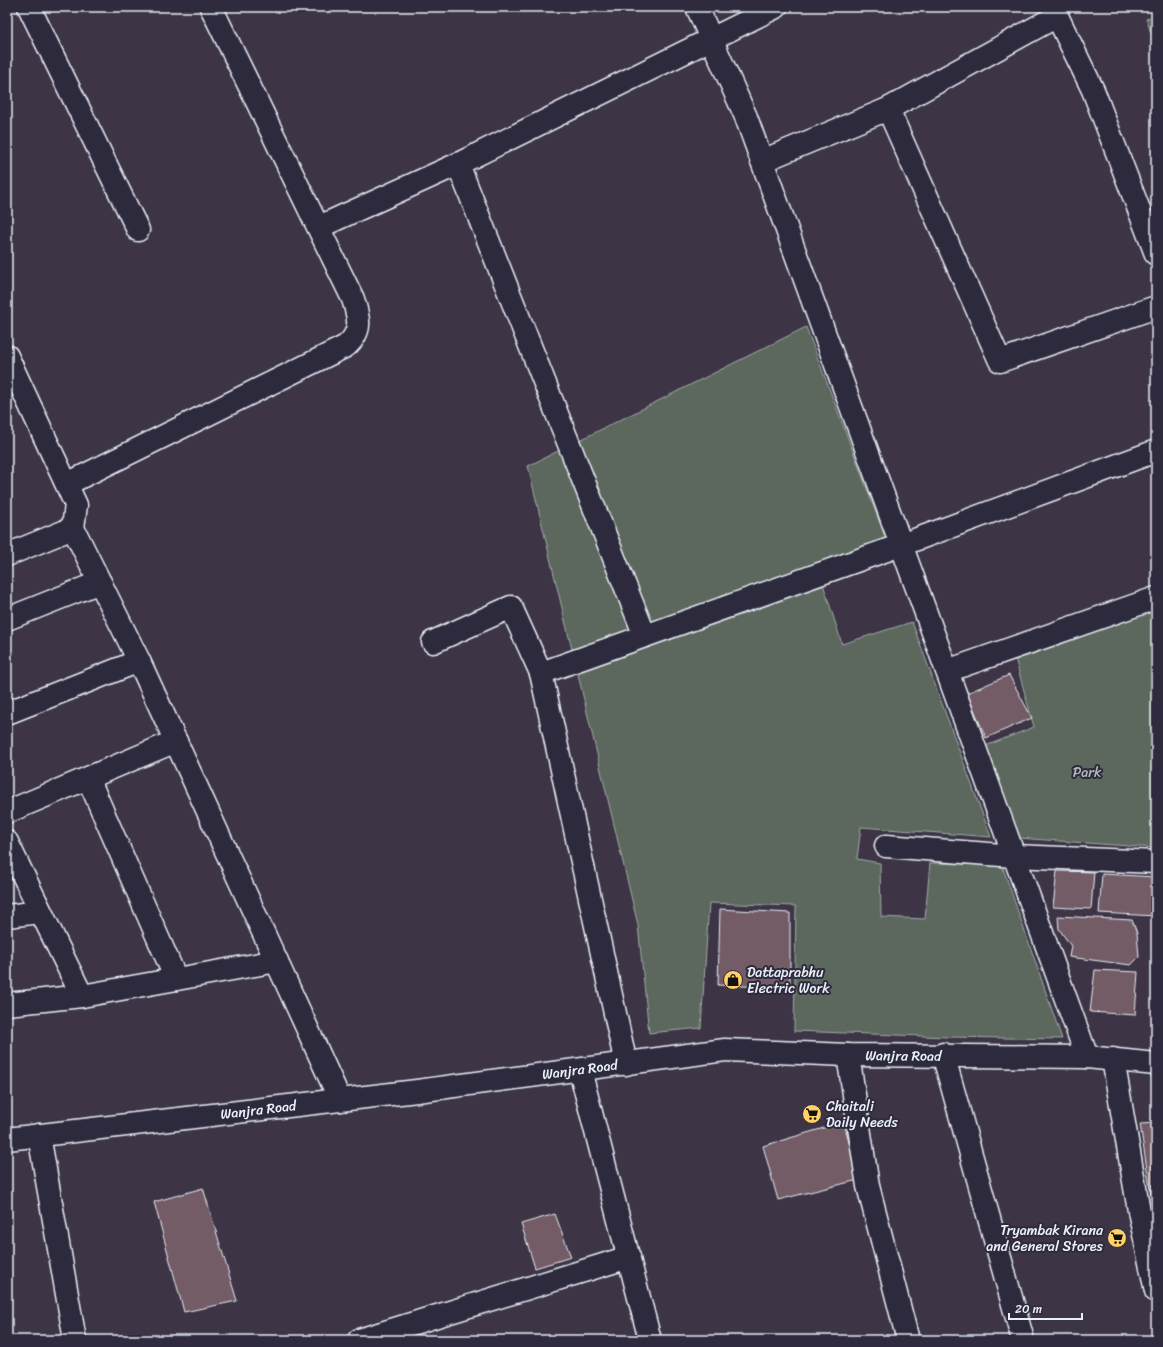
<svg xmlns="http://www.w3.org/2000/svg" width="1163" height="1347" viewBox="0 0 1163 1347" font-family="Sriracha,sans-serif">
  <rect width="100%" height="100%" fill="#3d3445"/>
  <filter id="ink" filterUnits="userSpaceOnUse"><feTurbulence type="fractalNoise" baseFrequency=".025" numOctaves="2"/><feDisplacementMap in="SourceGraphic" scale="8" xChannelSelector="R" yChannelSelector="G"/><feConvolveMatrix kernelMatrix="1 2 1 2 8 2 1 2 1" color-interpolation-filters="sRGB"/></filter>
  <g filter="url(#ink)">
    <!-- green -->
    <path fill="#5b685d" stroke="#a2acaa" d="M1156,16V46L1146,19Z
      M806,327L887,542L818,568L842,644L912,622L991,837L861,827L857,859L880,863L881,917L925,919L930,863L1002,865L1062,1039L948,1037L794,1031L796,906L709,903L701,1028L649,1033L638,925L528,466Z
      M1156,609V848L1018,838L983,747L1034,727L1015,658Z"/>
    <!-- building -->
    <path fill="#735b66" stroke="#e8f1f8" d="M1009,675L1032,718L986,738L967,693Z
      M1057,871L1094,872L1091,909L1053,907Z
      M1102,874L1156,877V916L1099,913Z
      M720,909L790,913V988L718,985Z
      M1058,916L1132,920L1137,933L1139,957L1131,965L1069,957L1071,946L1059,929Z
      M1095,970L1138,972L1135,1015L1090,1012Z
      M844,1122L858,1180L778,1200L763,1146Z
      M1156,1123V1201L1152,1202L1140,1124Z
      M203,1188L237,1301L184,1312L154,1202Z
      M555,1214L571,1257L535,1268L521,1224Z"/>
    <g fill="none" stroke-linecap="round" stroke-linejoin="round">
      <!-- minor casing -->
      <g stroke="#e8f1f8" stroke-width="25">
        <g id="minor">
          <path d="M29,7L138,230"/>
          <path d="M697,7L746,117L1087,1057"/>
          <path d="M1056,7L1057,16L1093,90L1156,254"/>
          <path d="M888,109L1000,361L1156,307"/>
          <path d="M762,161L888,109L1057,16"/>
          <path d="M458,164L645,636"/>
          <path d="M319,227L458,164L776,7"/>
          <path d="M7,356L76,505L73,528L139,661L340,1100"/>
          <path d="M67,484L346,346C363,331 359,318 353,299L211,7"/>
          <path d="M7,555L73,528"/>
          <path d="M7,619L100,582"/>
          <path d="M433,642L511,607L541,673L901,545L1156,451"/>
          <path d="M947,671L1156,598"/>
          <path d="M541,673L626,1064"/>
          <path d="M7,713L139,661"/>
          <path d="M88,778L176,979"/>
          <path d="M7,812L176,741"/>
          <path d="M7,842L82,996"/>
          <path d="M886,846L1014,856L1156,862"/>
          <path d="M7,916L40,912"/>
          <path d="M7,1004L82,996L277,961"/>
          <path d="M943,1054L1023,1340"/>
          <path d="M848,1055L868,1186L908,1340"/>
          <path d="M1113,1059L1139,1211L1156,1291"/>
          <path d="M580,1070L650,1340"/>
          <path d="M39,1135L75,1340"/>
          <path id="s1" d="M7,1139L417,1091L725,1050L848,1055L1087,1057L1156,1064"/>
          <path d="M359,1340L629,1257"/>
        </g>
      </g>
      <!-- minor -->
      <use href="#minor" stroke="#2f2a3d" stroke-width="22"/>
    </g>
  </g>
  <!-- icons -->
  <defs>
    <g id="shop-disc" transform="scale(1)"><circle r="9.5" fill="#ffd166" stroke="#2f2a3d"/><path d="M-5-2.5h2.3a2.7 3.5 0 0 1 5.4 0H5L5.5 6h-11ZM-1.5-2.5h3a1.5 2.3 0 0 0-3 0Z" fill="#111"/></g>
    <g id="supermarket-disc" transform="scale(1)"><circle r="9.5" fill="#ffd166" stroke="#2f2a3d"/><path d="M-6-5.5h2.5l.6 2H6L4.5 2H-2.5L-4.4-4H-6ZM-1.5 3.2a1.3 1.3 0 1 0 .1 0ZM3 3.2a1.3 1.3 0 1 0 .1 0Z" fill="#111"/></g>
  </defs>
  <g fill-rule="evenodd">
    <use href="#shop-disc" x="733" y="980"/>
    <use href="#supermarket-disc" x="812" y="1114"/>
    <use href="#supermarket-disc" x="1117" y="1238"/>
  </g>
  <g text-anchor="middle" stroke-width="4" stroke-linejoin="round" paint-order="stroke">
    <!-- park labels -->
    <g font-size="14" fill="#b0baba" stroke="#2f2a3d">
      <text x="1087" y="777">Park</text>
    </g>
    <!-- poi labels -->
    <g font-size="14" fill="#e8f1f8" stroke="#2f2a3d" text-anchor="start">
      <text x="747" y="977">Dattaprabhu<tspan x="747" dy="16">Electric Work</tspan></text>
      <text x="826" y="1111">Chaitali<tspan x="826" dy="16">Daily Needs</tspan></text>
      <text x="1103" y="1235" text-anchor="end">Tryambak Kirana<tspan x="1103" dy="16">and General Stores</tspan></text>
    </g>
    <!-- street labels -->
    <g font-size="14" fill="#e8f1f8" stroke="#2f2a3d">
      <text dy="5" stroke="none"><textPath href="#s1" startOffset="902">Wanjra Road</textPath></text>
      <text dy="5" stroke="none"><textPath href="#s1" startOffset="577">Wanjra Road</textPath></text>
      <text dy="5" stroke="none"><textPath href="#s1" startOffset="253">Wanjra Road</textPath></text>
    </g>
  </g>
  <!-- margin -->
  <rect width="1163" height="1347" fill="none" stroke="#2f2a3d" stroke-width="24"/>
  <rect x="12" y="12" width="1139" height="1323" fill="none" stroke="#e8f1f8" stroke-width="1.5" filter="url(#ink)"/>
  <!-- scale -->
  <path d="M1009 1313v6h73v-6" fill="none" stroke="#e8f1f8" stroke-width="2"/>
  <text x="1015" y="1313" font-size="12" fill="#e8f1f8" stroke="#2f2a3d" stroke-width="3" paint-order="stroke">20 m</text>
</svg>
